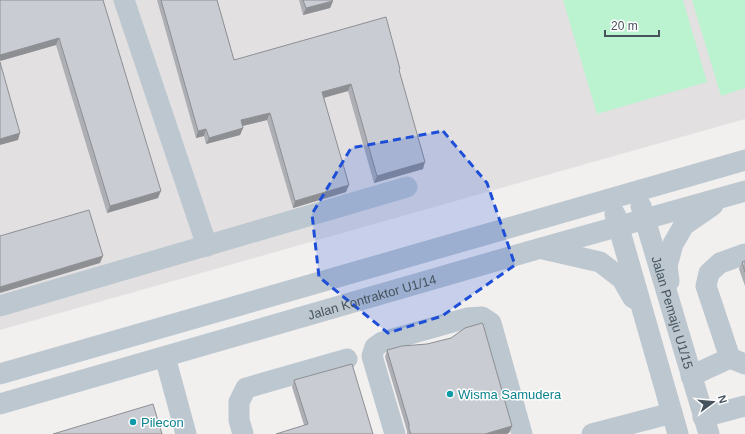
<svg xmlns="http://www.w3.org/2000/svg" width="745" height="434" viewBox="0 0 745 434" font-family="Helvetica,sans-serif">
  <rect width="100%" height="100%" fill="#f2efef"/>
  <!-- education -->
  <path fill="#e3e0e1" d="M0,0H745V119L0,330Z"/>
  <!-- pitch -->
  <path fill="#bbf2cf" d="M563,0H683L707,82L597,114Z
    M692,0H745V88L721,96Z"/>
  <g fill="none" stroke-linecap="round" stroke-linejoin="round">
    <!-- minor -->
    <g stroke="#bcc7cf" stroke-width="21">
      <path d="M124,0L207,246"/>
      <path id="s1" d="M641,206L709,434"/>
      <path d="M615,214L678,434"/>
      <path d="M543,249L600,262L622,279L633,298"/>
      <path d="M745,254L720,263L709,273L706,286L730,358L745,364"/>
      <path d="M669,281L667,266L673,244L684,225L713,205"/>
      <path d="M0,306L407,187"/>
      <path d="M165,357L186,434"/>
      <path d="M0,374L745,160"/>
      <path d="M691,376L730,358"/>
      <path id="s2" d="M0,404L541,248L745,191"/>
      <path d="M703,417L745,406"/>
      <path d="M243,434L239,420V402L246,388L347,359"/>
      <path d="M395,434L372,356L375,347L382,342L467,318L482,317L491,323L522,434"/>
      <path d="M592,434L672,413"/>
    </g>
  </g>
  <!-- wall -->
  <path fill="#adafb5" d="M103,0L158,198L107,213L56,45L0,61Z
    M157,0H217L234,60L399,72L423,169L374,183L348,91L324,97L346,192L293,208L267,120L242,126L243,128L240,135L206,144L204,136L196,138Z
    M299,0H332L333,1L330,8L303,15Z
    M745,261V286L739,269L742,262Z
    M427,344L512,426L509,433L506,434H407V431L385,357L387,350Z
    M294,380L373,434L304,425L292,387Z"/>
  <!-- shaded-wall -->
  <path fill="#8d8f93" d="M333,1L330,8L303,15L306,8Z
    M59,38L56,45L0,61V55Z
    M351,84L348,91L320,99L322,92Z
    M270,113L267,120L238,127L241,120Z
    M243,128L240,135L206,144L209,138Z
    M206,129L204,136L196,138L198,131Z
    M20,133L18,140L0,145V139Z
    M425,162L423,169L374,183L377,176Z
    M349,185L346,192L293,208L295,201Z
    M161,191L158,198L107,213L110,206Z
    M103,256L100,263L0,293V287Z
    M512,426L509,433L506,434H485Z"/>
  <!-- building -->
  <path fill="#c9ccd2" stroke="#8d8f93" d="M0,0H103L161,191L110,206L59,38L0,55Z
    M161,0H217L234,60L386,17L400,69L399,70L425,162L377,176L351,84L322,92L349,185L295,201L270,113L241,120L243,128L209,138L206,129L198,131Z
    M303,0H332L333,1L306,8Z
    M0,62L20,133L0,139Z
    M89,210L103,256L0,287V236Z
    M745,261V272L742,262Z
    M482,323L483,324L512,426L485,434H411L409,429V424L387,350L402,346L427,344L451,338L465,328Z
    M352,364L373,434H276L308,424L294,380Z
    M153,404L162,434H53Z"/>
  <!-- marked area -->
  <path fill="#1d4ed8" fill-opacity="0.2" stroke="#1d4ed8" stroke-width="3" stroke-dasharray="8 5" stroke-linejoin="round" d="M443,131L487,183L515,265L442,316L388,333L319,277L312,214L351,148Z"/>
  <!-- markers -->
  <g fill="#0f9aa8" stroke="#fff" stroke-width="1.5">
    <circle cx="450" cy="394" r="4"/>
    <circle cx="133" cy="422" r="4"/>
  </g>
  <g text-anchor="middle" stroke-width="3" stroke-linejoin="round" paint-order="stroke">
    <!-- street labels -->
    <g font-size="13" fill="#46535e" stroke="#fff">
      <text dy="5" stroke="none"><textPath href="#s2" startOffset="387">Jalan Kontraktor U1/14</textPath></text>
      <text dy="5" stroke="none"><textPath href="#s1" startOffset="111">Jalan Pemaju U1/15</textPath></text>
    </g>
    <!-- culture labels -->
    <g font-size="13" fill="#0d838f" stroke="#fff" text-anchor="start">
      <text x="458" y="399">Wisma Samudera</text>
      <text x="141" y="427">Pilecon</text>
    </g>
  </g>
  <!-- north arrow -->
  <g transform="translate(713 402) rotate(74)" stroke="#ffffff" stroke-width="3" paint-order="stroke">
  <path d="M0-3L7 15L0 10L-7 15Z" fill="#46535e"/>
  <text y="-6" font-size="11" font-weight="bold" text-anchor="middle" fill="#46535e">N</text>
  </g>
  <!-- scale -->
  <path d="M605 30v6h54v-6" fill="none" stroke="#46535e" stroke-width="2"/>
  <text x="611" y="30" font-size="12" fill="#46535e" stroke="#ffffff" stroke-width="3" paint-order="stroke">20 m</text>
</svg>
